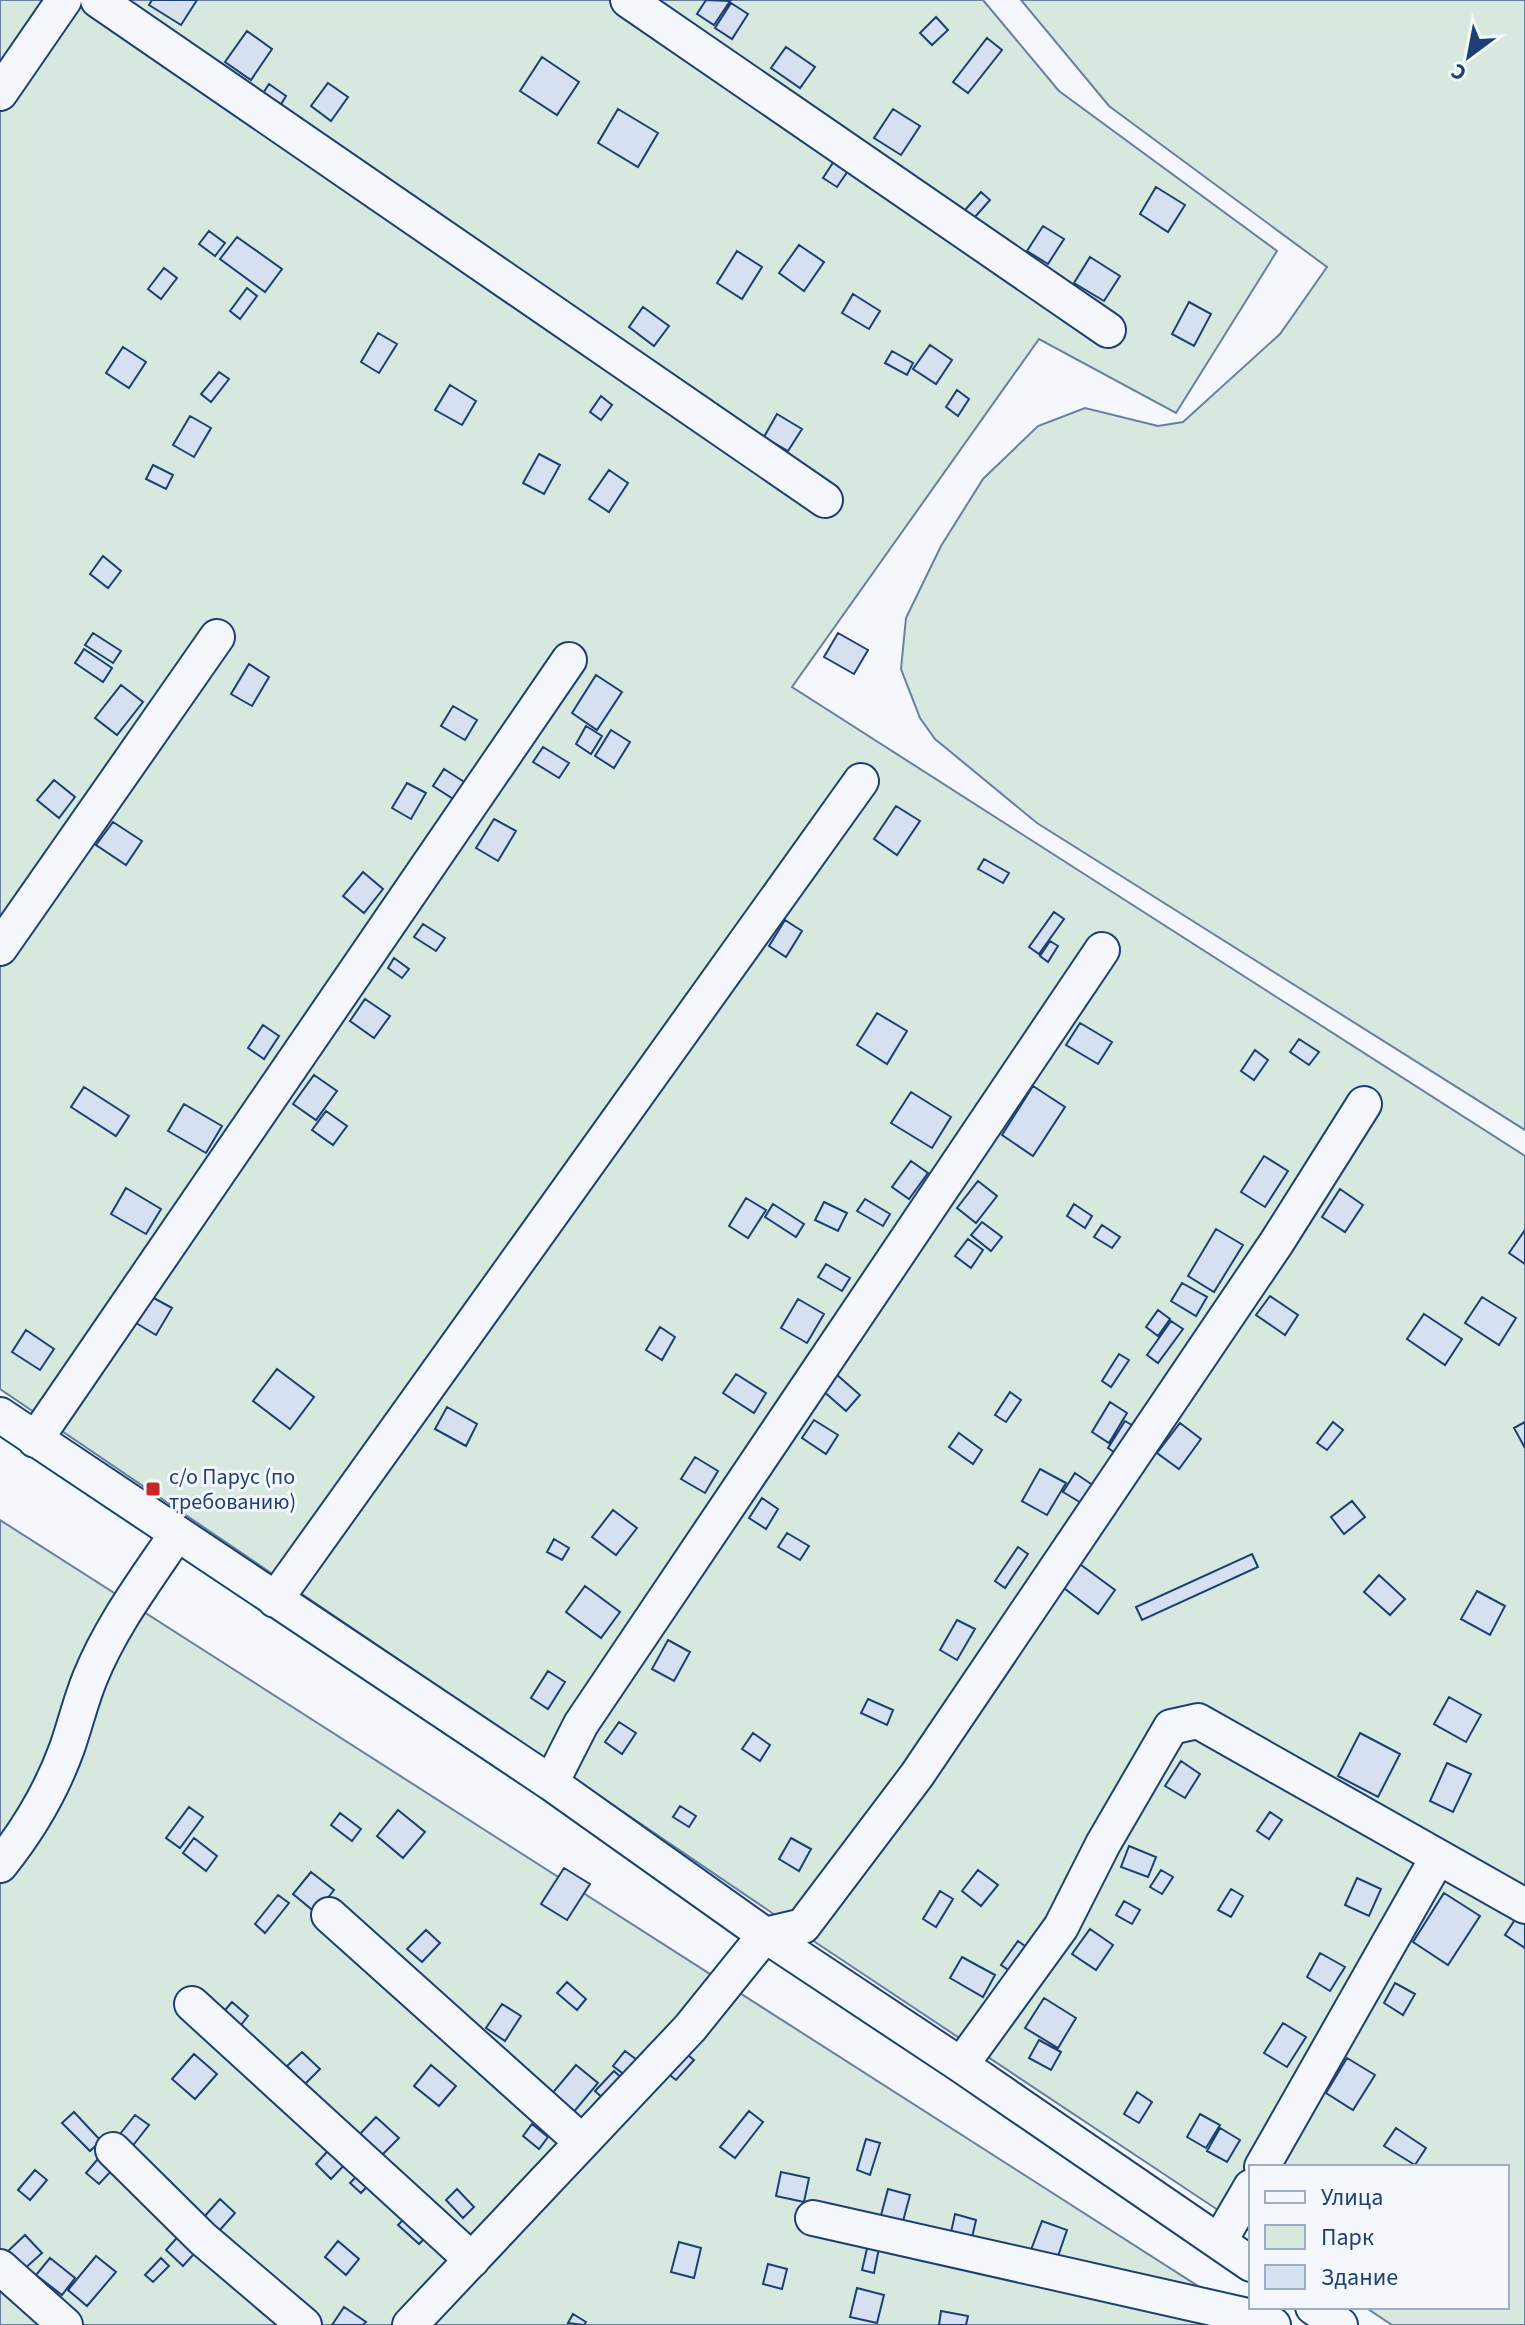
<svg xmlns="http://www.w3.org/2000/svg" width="1525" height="2325" viewBox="0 0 1525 2325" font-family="'Source Sans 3',sans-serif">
  <rect width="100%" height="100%" fill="#f4f7fb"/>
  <!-- green -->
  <path fill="#d7e8df" stroke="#687fa3" stroke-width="2" d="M0,0H983L1059,91L1277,251L1176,413L1039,339L792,687L1525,1156V2325H1392L1365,2307H1507V2167H1251V2232L809,1938L0,1389Z
    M1021,0H1525V1130L1037,823L935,739L920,718L901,669L906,618L941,546L983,479L1038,426L1085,408L1158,426L1183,422L1280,334L1327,267L1109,106Z
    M0,1520L1259,2325H0Z"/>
  <!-- building -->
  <path fill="#d5e0f0" stroke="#1d3f73" stroke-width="2" d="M152,0H197L181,25L149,5Z
    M706,0L730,1L714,25L697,14Z
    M731,3L748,14L732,39L715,28Z
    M936,17L948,30L932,45L920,33Z
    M247,31L272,49L251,80L225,62Z
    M987,38L1002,50L968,93L953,82Z
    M786,47L815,67L800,88L771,68Z
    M542,57L579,82L557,115L520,91Z
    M328,83L348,97L331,121L311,106Z
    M269,84L286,96L280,106L262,95Z
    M618,109L658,133L638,167L598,143Z
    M893,109L920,126L901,155L874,138Z
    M838,155L852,165L837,187L823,178Z
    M1156,187L1185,205L1168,232L1140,214Z
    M981,192L990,200L974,218L965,210Z
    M1043,226L1064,239L1048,264L1027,251Z
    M209,231L225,243L215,256L199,244Z
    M237,237L282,269L265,292L220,259Z
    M799,245L824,262L804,291L779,273Z
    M737,251L762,267L742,299L717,283Z
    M1090,257L1120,276L1104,301L1074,283Z
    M164,268L177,278L161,299L148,289Z
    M247,288L257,296L240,319L230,311Z
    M853,294L880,311L869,329L842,313Z
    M1189,302L1211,314L1194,346L1172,334Z
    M643,307L669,326L654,346L629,327Z
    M378,333L397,344L379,373L361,362Z
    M930,345L952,360L936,384L913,369Z
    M123,347L146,362L129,388L106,373Z
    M892,351L913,363L907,375L885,363Z
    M219,372L229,379L211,402L201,394Z
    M450,385L476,401L462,425L435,410Z
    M957,390L969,399L958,416L946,407Z
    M601,396L612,405L601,420L590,412Z
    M777,414L802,429L788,451L764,437Z
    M190,416L211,428L194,457L173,445Z
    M539,454L560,465L544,494L523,483Z
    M153,465L173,475L166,489L146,479Z
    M609,470L628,483L609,512L589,499Z
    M103,556L121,571L108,588L90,574Z
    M93,633L121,651L113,663L85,645Z
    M838,633L868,650L854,674L824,657Z
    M84,649L112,668L103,682L75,663Z
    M249,664L269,677L252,706L231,694Z
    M596,675L622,692L597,730L572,713Z
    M121,685L143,702L117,735L95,718Z
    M453,706L477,720L465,740L441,726Z
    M586,726L602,736L591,754L576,744Z
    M611,730L630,742L614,768L595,756Z
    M543,747L569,763L559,778L533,762Z
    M444,769L469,785L458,802L433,786Z
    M54,780L75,797L59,818L37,800Z
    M407,783L426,793L411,819L392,808Z
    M896,806L920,821L897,855L874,839Z
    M494,819L516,831L498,861L476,848Z
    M113,822L142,841L126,865L96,845Z
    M984,859L1009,873L1003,883L978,869Z
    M363,872L383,889L364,913L343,896Z
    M1054,912L1064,919L1039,954L1029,947Z
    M785,920L802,931L786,957L769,946Z
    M423,924L445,938L436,951L414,937Z
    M1050,941L1058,946L1048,962L1040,956Z
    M394,958L409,969L402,978L388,968Z
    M365,999L390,1016L374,1038L350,1021Z
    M877,1013L907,1031L887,1064L857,1045Z
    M1080,1023L1112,1042L1098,1064L1066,1045Z
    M263,1025L279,1036L264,1059L248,1048Z
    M1299,1039L1319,1052L1309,1065L1290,1052Z
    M1255,1050L1268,1060L1254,1080L1241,1071Z
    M314,1075L337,1091L316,1120L293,1104Z
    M1033,1086L1065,1107L1033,1156L1002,1135Z
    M84,1087L129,1116L116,1136L71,1107Z
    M911,1092L951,1117L932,1148L891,1123Z
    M184,1104L222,1126L206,1153L168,1131Z
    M326,1111L347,1126L333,1145L312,1130Z
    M1264,1156L1288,1171L1265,1207L1241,1192Z
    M911,1161L928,1173L909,1199L892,1187Z
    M978,1181L997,1196L976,1223L957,1208Z
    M126,1188L161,1209L146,1234L111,1214Z
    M1340,1189L1363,1205L1345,1232L1322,1217Z
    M746,1198L766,1210L748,1238L729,1226Z
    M865,1199L890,1214L883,1226L857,1211Z
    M824,1202L847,1213L838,1231L815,1220Z
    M773,1204L804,1224L796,1237L765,1217Z
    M1074,1204L1092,1216L1085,1228L1067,1216Z
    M982,1222L1002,1237L991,1251L971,1235Z
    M1102,1225L1120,1237L1112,1248L1094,1237Z
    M1216,1229L1243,1245L1214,1292L1188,1276Z
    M1525,1230V1264L1509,1253Z
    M968,1239L983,1250L971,1268L955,1256Z
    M826,1264L850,1278L842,1291L818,1277Z
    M1182,1283L1207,1297L1196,1316L1171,1301Z
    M141,1291L172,1308L156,1335L126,1317Z
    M1270,1296L1298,1315L1285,1335L1256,1315Z
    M1482,1297L1516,1318L1499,1345L1465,1323Z
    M798,1299L824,1314L807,1343L781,1328Z
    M1158,1310L1170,1319L1158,1336L1146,1327Z
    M1424,1314L1462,1339L1445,1365L1407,1339Z
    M1171,1321L1183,1329L1158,1363L1147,1355Z
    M660,1327L675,1337L662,1360L646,1350Z
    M26,1330L54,1349L40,1370L12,1352Z
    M1119,1354L1129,1360L1111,1387L1102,1381Z
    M277,1369L314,1397L290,1429L253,1401Z
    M736,1374L766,1393L754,1413L723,1393Z
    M836,1374L860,1395L846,1411L822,1390Z
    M1010,1392L1021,1400L1006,1422L995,1415Z
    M1110,1402L1127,1413L1109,1443L1092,1432Z
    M447,1407L477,1424L466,1446L435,1429Z
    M814,1420L838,1435L826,1454L802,1438Z
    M1125,1421L1135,1427L1117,1454L1108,1448Z
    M1333,1422L1343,1430L1327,1450L1317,1443Z
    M1525,1422V1448L1514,1428Z
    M1180,1423L1201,1439L1179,1469L1157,1453Z
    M959,1433L982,1450L973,1464L949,1447Z
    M695,1457L718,1471L705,1493L681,1479Z
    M1040,1469L1066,1483L1047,1515L1022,1501Z
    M1075,1473L1094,1486L1083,1504L1063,1492Z
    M762,1498L778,1509L766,1529L749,1518Z
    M1352,1501L1365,1517L1344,1534L1331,1517Z
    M613,1510L637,1528L616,1555L592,1537Z
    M787,1533L809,1546L800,1560L778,1547Z
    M554,1539L569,1548L562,1560L547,1552Z
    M1018,1547L1028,1554L1005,1588L995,1581Z
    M1252,1554L1258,1567L1142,1620L1136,1607Z
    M1073,1559L1115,1590L1098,1614L1056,1582Z
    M1379,1575L1405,1599L1390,1615L1364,1592Z
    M585,1586L620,1612L601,1638L566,1612Z
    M1477,1591L1505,1606L1490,1635L1461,1619Z
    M957,1620L975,1629L957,1660L940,1650Z
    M668,1640L690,1652L674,1681L652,1669Z
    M548,1671L565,1682L548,1709L531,1698Z
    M1449,1697L1481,1715L1466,1742L1434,1724Z
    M868,1699L893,1710L887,1725L861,1713Z
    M619,1722L636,1733L622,1754L605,1742Z
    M753,1733L770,1745L760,1761L742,1749Z
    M1360,1733L1400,1754L1378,1797L1338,1776Z
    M1181,1761L1200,1774L1185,1798L1165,1786Z
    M1447,1763L1471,1774L1453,1812L1430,1801Z
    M680,1806L696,1816L689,1827L673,1817Z
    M189,1807L203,1817L180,1848L166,1838Z
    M398,1810L425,1832L403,1858L377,1836Z
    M1270,1812L1282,1820L1269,1839L1257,1831Z
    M340,1813L361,1829L352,1841L331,1825Z
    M194,1838L217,1856L206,1871L183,1853Z
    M791,1838L811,1849L799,1871L779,1859Z
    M1129,1846L1156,1857L1148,1877L1121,1867Z
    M564,1868L590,1884L567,1920L541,1904Z
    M978,1870L998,1885L981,1906L962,1891Z
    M1161,1870L1173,1877L1162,1894L1150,1887Z
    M311,1872L334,1890L316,1913L293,1894Z
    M1357,1878L1381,1889L1369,1916L1345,1905Z
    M1231,1889L1243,1896L1231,1917L1218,1910Z
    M940,1891L953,1899L936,1927L923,1919Z
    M1444,1893L1480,1916L1448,1965L1413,1942Z
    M278,1895L289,1903L265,1933L255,1924Z
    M1124,1901L1140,1910L1132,1924L1116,1915Z
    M1520,1912L1525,1916V1948L1505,1935Z
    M1090,1929L1113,1945L1096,1970L1072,1954Z
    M426,1930L440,1943L422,1962L407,1949Z
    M1018,1941L1032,1951L1016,1975L1001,1965Z
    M1320,1953L1345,1967L1330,1991L1307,1977Z
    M962,1957L995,1975L983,1997L950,1978Z
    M567,1982L586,1999L577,2010L557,1993Z
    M1395,1983L1415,1994L1403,2015L1384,2003Z
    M1044,1998L1076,2018L1058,2048L1025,2028Z
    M232,2002L248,2016L237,2030L220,2016Z
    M502,2004L521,2016L505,2041L486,2028Z
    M1283,2023L1306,2037L1287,2067L1264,2053Z
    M1039,2040L1061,2052L1051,2070L1029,2058Z
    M625,2051L641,2063L629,2078L613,2066Z
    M683,2051L694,2060L676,2080L666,2072Z
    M302,2052L320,2069L305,2084L287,2066Z
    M194,2054L217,2074L195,2099L172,2079Z
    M1347,2058L1375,2075L1353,2110L1326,2093Z
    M431,2065L456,2086L439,2106L414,2086Z
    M576,2065L598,2083L572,2114L550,2096Z
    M614,2071L626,2082L608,2103L595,2091Z
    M1137,2092L1152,2102L1139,2123L1124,2114Z
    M749,2111L763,2122L735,2158L720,2147Z
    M74,2112L101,2141L90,2151L62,2123Z
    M1200,2114L1220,2125L1206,2148L1187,2137Z
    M135,2115L149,2125L131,2148L117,2138Z
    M376,2117L399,2138L380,2157L358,2136Z
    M532,2124L548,2137L539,2149L523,2136Z
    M1220,2128L1240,2140L1227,2162L1207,2151Z
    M1396,2128L1426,2148L1415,2165L1384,2146Z
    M866,2139L880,2143L870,2175L857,2170Z
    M334,2144L350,2159L331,2179L316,2164Z
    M103,2153L117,2165L99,2184L86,2173Z
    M35,2170L47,2180L30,2200L18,2190Z
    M362,2171L373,2180L361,2193L350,2183Z
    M781,2172L809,2178L804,2202L776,2196Z
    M457,2189L474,2207L463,2218L446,2200Z
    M888,2189L910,2195L902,2225L880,2219Z
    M220,2199L235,2213L219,2231L204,2217Z
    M955,2214L976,2220L971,2242L950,2237Z
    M406,2217L427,2236L419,2244L398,2225Z
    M1042,2221L1067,2230L1057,2259L1031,2250Z
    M184,2230L201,2246L183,2266L166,2250Z
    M25,2235L42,2253L22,2271L5,2254Z
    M869,2240L880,2243L874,2273L862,2270Z
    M338,2241L359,2259L346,2275L325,2257Z
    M679,2242L701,2248L694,2278L671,2272Z
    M96,2256L116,2272L87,2306L68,2290Z
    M50,2258L75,2278L62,2295L36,2275Z
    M161,2258L169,2266L153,2282L145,2275Z
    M768,2264L787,2269L782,2289L763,2284Z
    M857,2288L884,2295L877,2323L850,2317Z
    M344,2307L366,2322L363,2325H332Z
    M941,2311L968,2316L966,2325H939Z
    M573,2314L586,2322L584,2325L568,2323Z"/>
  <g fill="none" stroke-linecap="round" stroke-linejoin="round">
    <!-- minor casing -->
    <g stroke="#1d3f73" stroke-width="38">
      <path id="minor" d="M98,0L825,500
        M628,0L1108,330
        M0,93L64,0
        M0,948L217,637
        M0,1415L551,1783L765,1935L961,2065L1251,2264
        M35,1440L569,660
        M275,1600L861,781
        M551,1783L581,1724L1102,950
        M0,1865C29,1829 51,1792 67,1748C75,1725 81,1700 90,1678C111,1626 145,1581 176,1535
        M329,1915L582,2142
        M192,2004L472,2260
        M961,2065L1061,1927L1103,1844L1171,1727L1198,1721L1525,1906
        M113,2150L203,2239L304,2325
        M1262,2167L1438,1857
        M813,2218L1248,2316L1273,2325
        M1219,2242L1251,2187
        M0,2267L65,2325
        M1313,2307L1340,2325
        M410,2325L690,2028L765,1935L803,1926L917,1775L1277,1242L1364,1104"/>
    </g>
    <!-- minor -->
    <use href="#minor" stroke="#f4f7fb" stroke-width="34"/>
  </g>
  <!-- markers -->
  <rect fill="#c62828" stroke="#f4f7fb" stroke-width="3" x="145" y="1481" width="16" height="16" rx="4"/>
  <g text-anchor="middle" stroke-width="6" stroke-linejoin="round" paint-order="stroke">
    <!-- poi labels -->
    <g font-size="22" fill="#1d3f73" stroke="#f4f7fb" text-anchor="start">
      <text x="169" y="1484">с/о Парус (по<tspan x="169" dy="25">требованию)</tspan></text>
    </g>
  </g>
  <!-- legend -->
  <rect x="1249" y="2165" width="260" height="144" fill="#f4f7fb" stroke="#9eadc5" stroke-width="2"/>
  <rect x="1265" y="2191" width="40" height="12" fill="#f4f7fb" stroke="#9eadc5" stroke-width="2"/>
  <text x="1321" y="2205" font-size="24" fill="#1d3f73">Улица</text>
  <rect x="1265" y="2225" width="40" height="24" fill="#d7e8df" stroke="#9eadc5" stroke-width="2"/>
  <text x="1321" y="2245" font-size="24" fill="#1d3f73">Парк</text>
  <rect x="1265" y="2265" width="40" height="24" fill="#d5e0f0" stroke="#9eadc5" stroke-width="2"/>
  <text x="1321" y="2285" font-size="24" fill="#1d3f73">Здание</text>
  <!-- north arrow -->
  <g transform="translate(1469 56) rotate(212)" stroke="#f4f7fb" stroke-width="6" paint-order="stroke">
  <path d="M0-6L14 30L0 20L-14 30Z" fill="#1d3f73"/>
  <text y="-12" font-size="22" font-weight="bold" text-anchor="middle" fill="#1d3f73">С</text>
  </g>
</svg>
